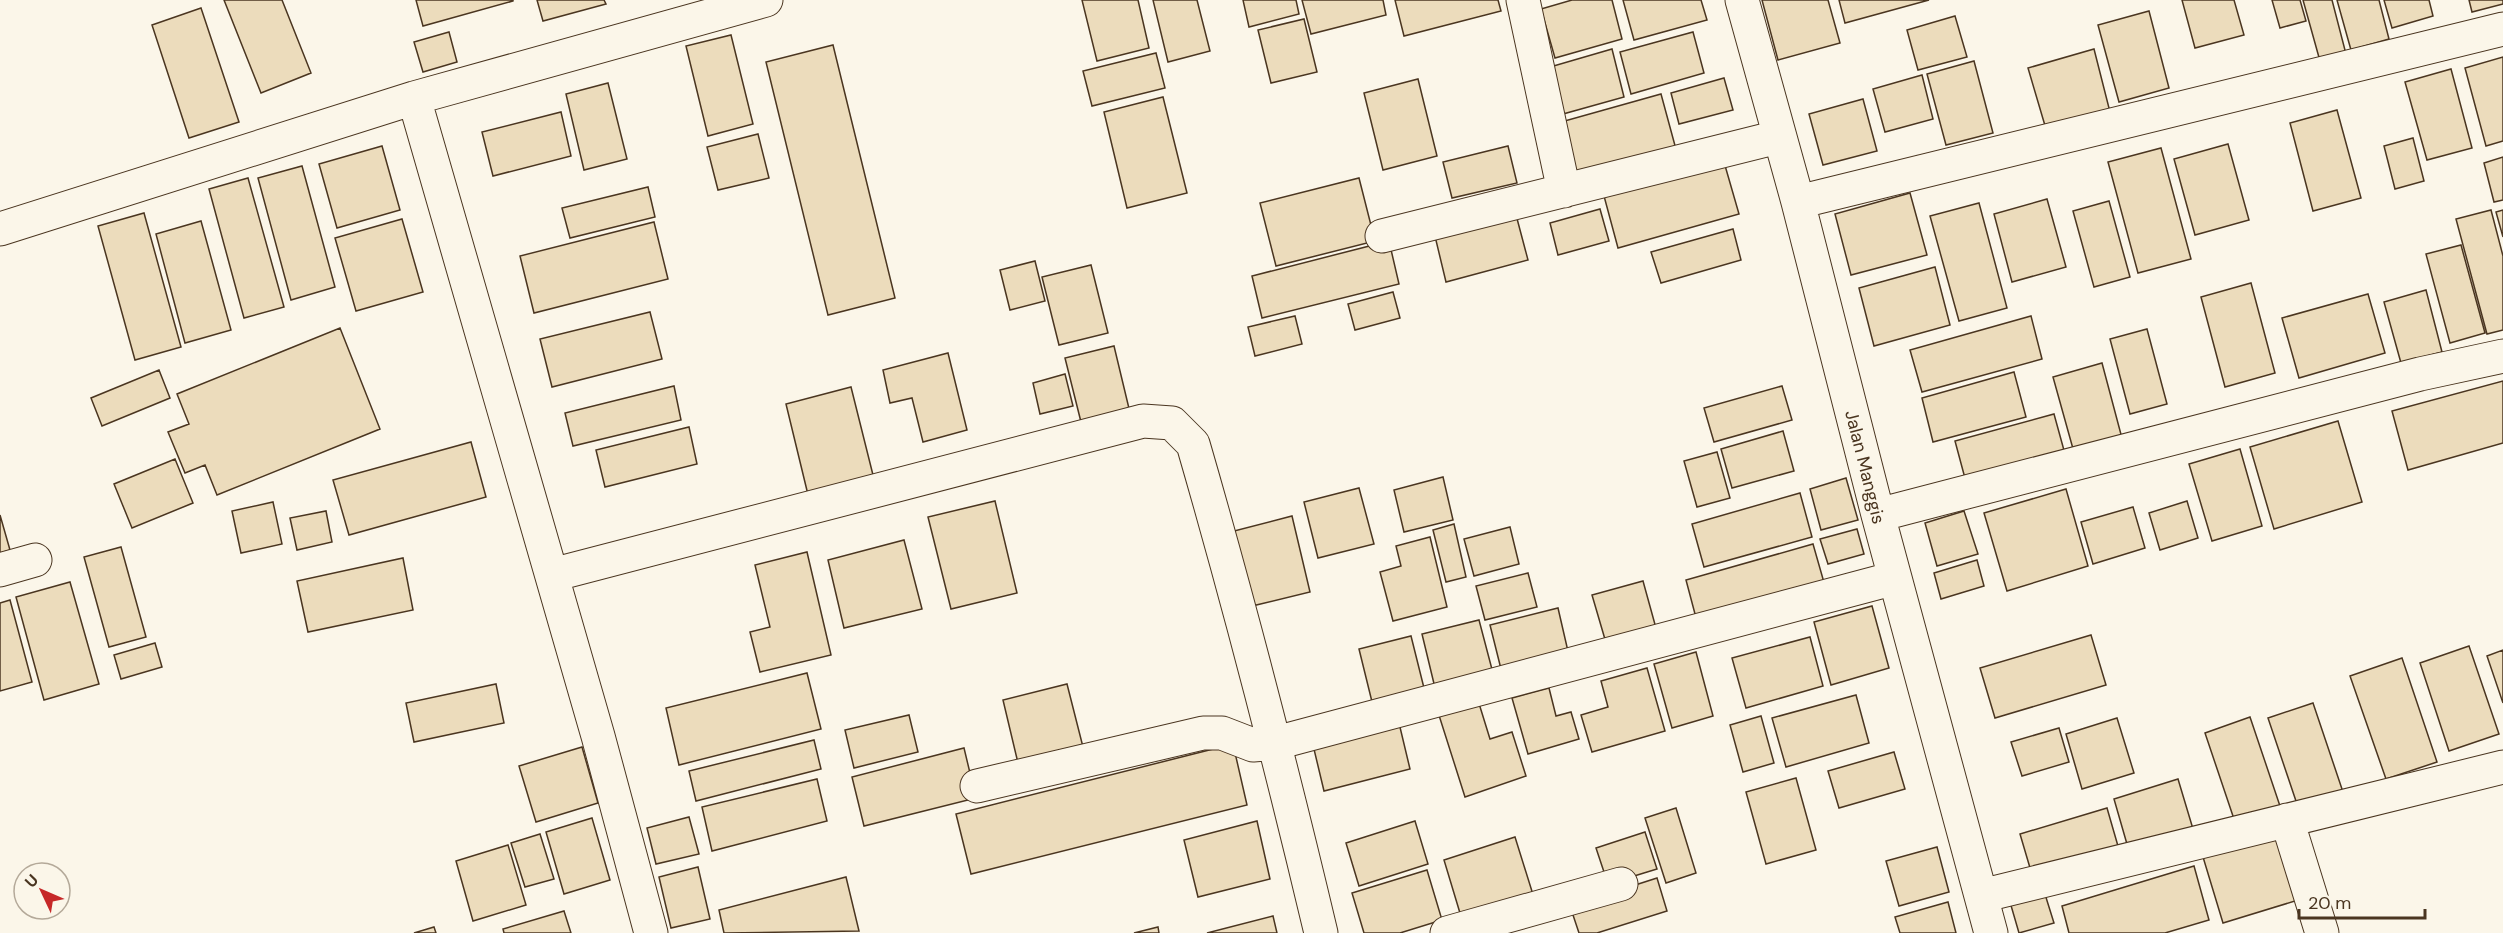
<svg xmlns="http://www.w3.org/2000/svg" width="2503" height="933" viewBox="0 0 2503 933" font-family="'DM Sans',sans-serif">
  <rect width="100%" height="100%" fill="#fbf6e9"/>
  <!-- building -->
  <path fill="#ecdcbc" stroke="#4a3520" stroke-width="1.5" d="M224,0H282L311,73L261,93Z
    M416,0H513V1L423,26Z
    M537,0H604L606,4L543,21Z
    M1082,0H1138L1149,48L1097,61Z
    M1153,0H1197L1210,51L1168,62Z
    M1243,0H1296L1299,14L1249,27Z
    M1302,0H1383L1386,15L1311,34Z
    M1395,0H1498L1501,11L1404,36Z
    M1572,0H1612L1622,39L1555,58L1541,9Z
    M1623,0H1701L1707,20L1634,40Z
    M1762,0H1828L1840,43L1778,60Z
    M1839,0H1929L1845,23Z
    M2182,0H2234L2244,35L2195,48Z
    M2272,0H2300L2306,21L2280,28Z
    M2303,0H2332L2346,54L2320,61Z
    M2337,0H2379L2389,39L2351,50Z
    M2384,0H2429L2433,16L2392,28Z
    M2469,0H2503V4L2472,12Z
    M201,8L239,122L189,138L152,25Z
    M2149,11L2169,88L2119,102L2098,25Z
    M1955,16L1967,57L1918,70L1907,30Z
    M1304,19L1317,72L1271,83L1258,30Z
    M449,32L457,62L423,72L414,42Z
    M1693,32L1704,73L1631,94L1620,52Z
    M731,35L753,124L708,136L686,46Z
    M833,45L895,298L828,315L766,62Z
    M1612,49L1624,97L1563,114L1550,67Z
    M2094,49L2110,112L2046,129L2028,68Z
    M1156,53L1165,88L1092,106L1083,71Z
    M2503,57V141L2486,146L2465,68Z
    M1974,61L1993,133L1946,145L1927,74Z
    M2451,69L2472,148L2427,160L2405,82Z
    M1922,75L1933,119L1885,132L1873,89Z
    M1724,78L1733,110L1679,124L1671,93Z
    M1418,79L1437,156L1383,170L1364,93Z
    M608,83L627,159L584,170L566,94Z
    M1661,94L1677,153L1577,181L1561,122Z
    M1163,97L1187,193L1127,208L1104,112Z
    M1863,99L1877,151L1823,165L1809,114Z
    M2337,110L2361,198L2313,211L2290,123Z
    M561,112L571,156L493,176L482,132Z
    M758,134L769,178L718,190L707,147Z
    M2413,138L2424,181L2395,189L2384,146Z
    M2228,144L2249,220L2195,235L2174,159Z
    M382,146L400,210L337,228L319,164Z
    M1508,146L1517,183L1452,198L1443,162Z
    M2161,148L2191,259L2138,273L2108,162Z
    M2503,157V200L2494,202L2484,163Z
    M1724,162L1739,214L1618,248L1604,196Z
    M302,166L335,287L291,300L258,178Z
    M248,178L284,307L244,318L209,189Z
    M1359,178L1375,241L1276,266L1260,203Z
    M648,187L655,217L570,238L562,208Z
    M1910,193L1927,255L1851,275L1835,214Z
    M2047,199L2066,267L2012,282L1994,214Z
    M2109,201L2130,277L2094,287L2073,211Z
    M1979,203L2007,308L1959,321L1930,216Z
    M1600,209L1609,241L1558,255L1550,223Z
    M2491,210L2503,256V330L2487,334L2456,219Z
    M2503,210V237L2496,212Z
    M1515,211L1528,260L1446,282L1434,232Z
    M144,213L181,347L135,360L98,226Z
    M402,219L423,292L356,311L335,238Z
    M201,221L231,330L185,343L156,234Z
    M654,222L668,279L534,313L520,256Z
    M1733,229L1741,260L1661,283L1651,252Z
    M1389,241L1399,284L1262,318L1252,276Z
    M2461,245L2485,333L2450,343L2426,254Z
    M1035,261L1045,301L1010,310L1000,270Z
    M1091,265L1108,333L1059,345L1042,277Z
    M1935,267L1950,325L1874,346L1859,288Z
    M2251,283L2275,373L2225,387L2201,297Z
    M2426,290L2442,352L2401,363L2384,302Z
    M1393,292L1400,318L1355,330L1348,304Z
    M2368,294L2385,353L2299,378L2282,318Z
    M650,312L662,359L552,387L540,339Z
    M1295,316L1302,344L1255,356L1248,327Z
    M2031,316L2042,359L1922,392L1910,350Z
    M340,328L380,429L217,495L205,465L185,473L168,432L189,424L177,394Z
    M2147,329L2167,404L2130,414L2110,339Z
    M1114,346L1132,421L1084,434L1065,358Z
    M948,353L967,430L923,442L912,398L890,403L883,370Z
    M2102,363L2123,442L2075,456L2053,377Z
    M159,370L170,398L102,426L91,398Z
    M2014,372L2026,417L1933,442L1922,398Z
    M1065,374L1073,406L1040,414L1033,383Z
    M2503,381V443L2408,470L2392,411Z
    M674,386L681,420L573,446L565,413Z
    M1782,386L1792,420L1714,442L1704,408Z
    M851,387L876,487L810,503L786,404Z
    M2054,414L2065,454L1966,482L1955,441Z
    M2338,421L2362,502L2274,529L2250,447Z
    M689,427L697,464L605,487L596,450Z
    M1783,431L1794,471L1732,488L1721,449Z
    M471,442L486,497L349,535L333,480Z
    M2240,449L2262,526L2212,541L2189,464Z
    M1717,452L1730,498L1697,507L1684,461Z
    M175,459L193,503L132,528L114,484Z
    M1443,477L1453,520L1404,532L1394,490Z
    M1846,478L1858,520L1821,530L1810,489Z
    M1359,488L1374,544L1318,558L1304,502Z
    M2066,489L2088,566L2007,591L1984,513Z
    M1800,493L1812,537L1704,567L1692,524Z
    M995,501L1017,593L951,609L928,517Z
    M2187,501L2198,538L2160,550L2149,513Z
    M273,502L282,544L241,553L232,511Z
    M2133,507L2145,548L2093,564L2081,522Z
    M326,511L332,542L297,550L290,518Z
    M1964,511L1978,554L1937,566L1925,523Z
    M0,515L10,550L0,553Z
    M1292,516L1310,592L1252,606L1234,531Z
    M1454,524L1466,577L1446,582L1433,530Z
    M1510,527L1519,564L1474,576L1464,539Z
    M1857,529L1864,554L1828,564L1820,539Z
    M1430,537L1447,607L1393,621L1380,572L1401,566L1396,546Z
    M904,540L922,609L844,628L828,560Z
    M1813,544L1827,593L1699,629L1686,580Z
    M121,547L146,637L109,647L84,557Z
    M807,552L831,655L760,672L750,632L770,627L755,565Z
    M403,558L413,610L308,632L297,581Z
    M1977,560L1984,586L1941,599L1934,573Z
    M1528,573L1537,607L1485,620L1476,586Z
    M1643,581L1659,639L1609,653L1592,595Z
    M70,582L99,684L44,700L16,597Z
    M10,600L32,682L0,691V603Z
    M1872,606L1889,668L1831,685L1814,622Z
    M1558,608L1570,660L1503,677L1490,625Z
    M1479,620L1494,677L1436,692L1422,634Z
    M2091,635L2106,685L1995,718L1980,668Z
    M1411,636L1427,700L1375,714L1359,649Z
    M1810,637L1823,686L1746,708L1732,658Z
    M155,643L162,667L121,679L114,655Z
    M2469,646L2499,734L2449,751L2420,663Z
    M2503,650V703L2487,656Z
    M1696,652L1713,716L1672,728L1654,664Z
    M2402,658L2437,762L2386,779L2350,676Z
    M1647,668L1665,731L1592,752L1581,715L1608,707L1601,681Z
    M807,673L821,729L679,765L666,708Z
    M496,684L504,723L414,742L406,703Z
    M1067,684L1083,747L1018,763L1003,700Z
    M1549,688L1556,716L1571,712L1579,739L1528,754L1512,698Z
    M1856,695L1869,743L1786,767L1772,718Z
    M1477,697L1490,739L1512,732L1526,776L1465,797L1437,709Z
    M2313,703L2343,792L2298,807L2268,718Z
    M909,715L918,752L854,768L845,730Z
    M1761,716L1774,763L1743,772L1730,725Z
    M2250,717L2281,809L2236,825L2205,733Z
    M2117,718L2134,773L2082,789L2066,734Z
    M1399,723L1410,769L1324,791L1313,745Z
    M2059,728L2069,762L2022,776L2011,742Z
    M814,740L821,769L696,801L689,771Z
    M1233,744L1247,805L971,874L956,814Z
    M582,747L598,803L536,822L519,766Z
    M964,748L976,798L864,826L852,777Z
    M1894,752L1905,789L1839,808L1828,771Z
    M1796,778L1816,850L1766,864L1746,792Z
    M817,779L827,821L712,851L702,807Z
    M2178,779L2196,839L2131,858L2114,799Z
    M1676,808L1696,873L1666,883L1645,818Z
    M2107,808L2120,853L2033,878L2020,834Z
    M689,817L699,854L656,864L647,828Z
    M592,818L610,880L564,894L546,832Z
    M1257,821L1270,879L1198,897L1184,840Z
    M1415,821L1428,864L1359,886L1346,843Z
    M2288,831L2308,897L2223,923L2203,857Z
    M1645,832L1657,869L1608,884L1596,848Z
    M540,834L554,879L525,887L511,843Z
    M1515,837L1535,901L1463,923L1444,860Z
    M508,845L526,905L473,921L456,861Z
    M1937,847L1949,892L1899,906L1886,861Z
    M2194,866L2209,920L2165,933H2069L2062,906Z
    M698,867L710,919L671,928L659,877Z
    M1427,870L1442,920L1400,933H1364L1352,893Z
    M846,877L859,931L724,933L719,910Z
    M1657,878L1667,911L1597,933H1579L1570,906Z
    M2044,891L2054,923L2019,933L2010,902Z
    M1948,902L1956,933H1900L1895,917Z
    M564,911L571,933H504L503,929Z
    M1273,916L1277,933H1207Z
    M434,927L436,933H414Z
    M1158,927L1159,933H1134Z"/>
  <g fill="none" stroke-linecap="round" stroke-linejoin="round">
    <!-- minor casing -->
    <g stroke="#4a3520" stroke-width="35">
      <path id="minor" d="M1523,0L1564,191
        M1742,0L1798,202L1878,515L1991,933
        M414,98L598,736L651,933
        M1798,202L2503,29
        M0,229L414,98L766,0
        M1382,236L1778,137
        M1878,515L2420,374L2503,356
        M0,570L35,560
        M552,575L1143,421L1172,423L1193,444C1240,606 1282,769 1321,933
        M977,786L1203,733H1222L1253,745L1276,743L1895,578
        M2287,820L2322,933
        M1981,896L2503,767
        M1447,933L1621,884"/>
    </g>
    <!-- minor -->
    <use href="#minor" stroke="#fbf6e9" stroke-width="33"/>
  </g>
  <g text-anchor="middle" stroke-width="4.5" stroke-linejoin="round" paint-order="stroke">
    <!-- street labels -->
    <g font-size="18" fill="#4a3520" stroke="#fbf6e9">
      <text transform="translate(1865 467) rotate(76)" y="6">Jalan Manggis</text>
    </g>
  </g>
  <!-- north arrow -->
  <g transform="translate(42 891) rotate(314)"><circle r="28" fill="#fbf6e9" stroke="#b4a999" stroke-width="1.5"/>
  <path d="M0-4.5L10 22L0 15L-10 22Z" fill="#c62828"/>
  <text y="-9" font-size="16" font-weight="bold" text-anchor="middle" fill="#4a3520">U</text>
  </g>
  <!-- scale -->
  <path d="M2299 909v9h126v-9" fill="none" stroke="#4a3520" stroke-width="3"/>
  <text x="2308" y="909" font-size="18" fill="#4a3520" stroke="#fbf6e9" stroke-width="4.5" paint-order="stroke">20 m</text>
</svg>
